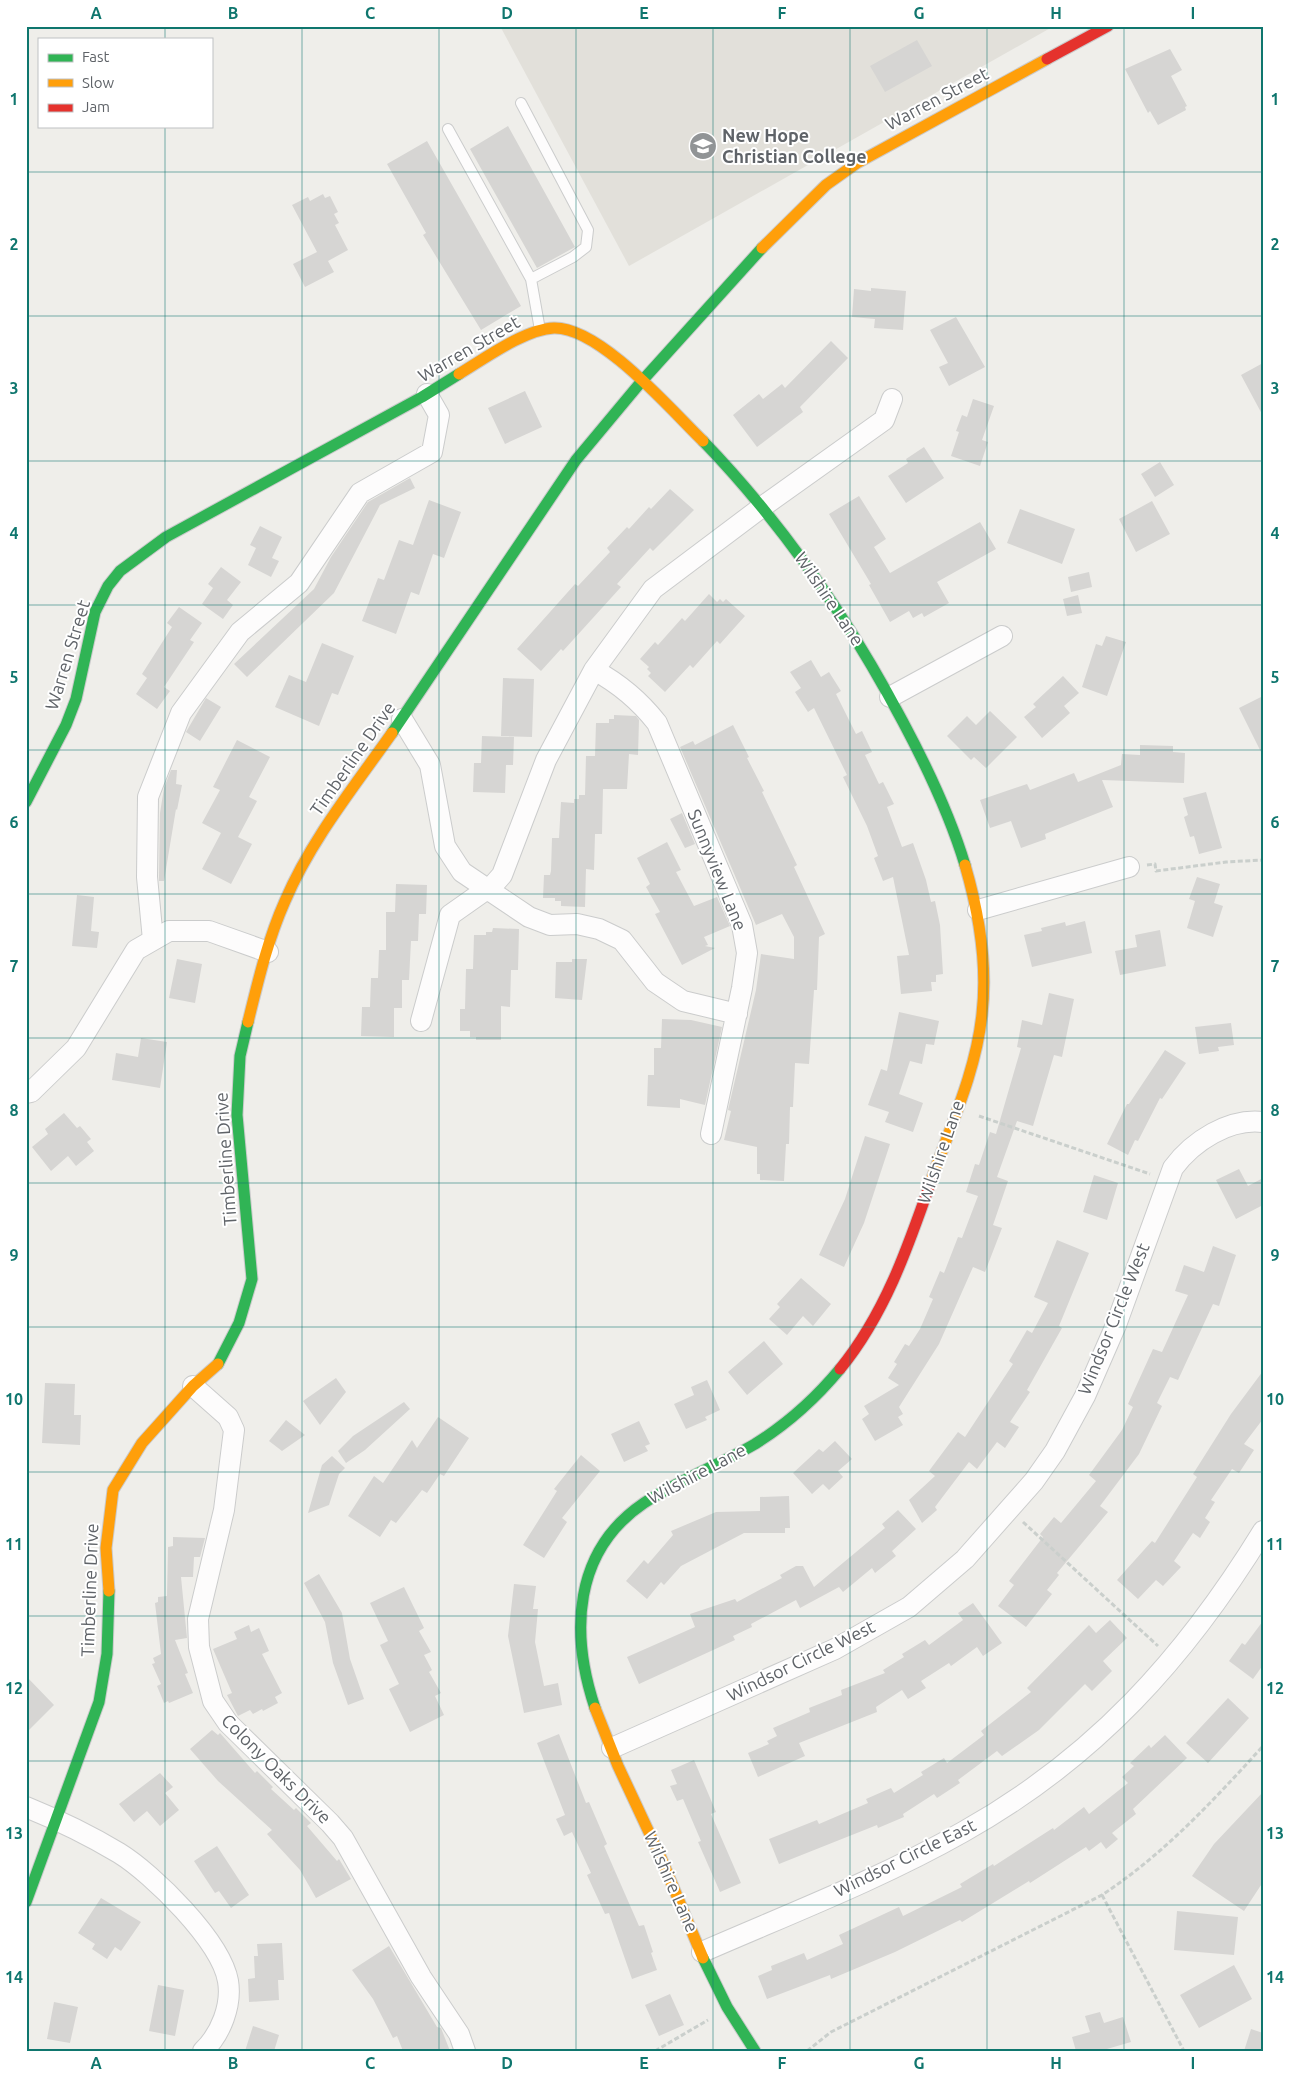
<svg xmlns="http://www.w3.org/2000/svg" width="1289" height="2077" viewBox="0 0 1289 2077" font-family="Ubuntu,sans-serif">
  <rect width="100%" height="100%" fill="#efeeea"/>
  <!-- education -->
  <path fill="#e2e0da" d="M500,26H1054L629,266Z"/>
  <!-- building -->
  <path fill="#d6d5d3" d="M917,40L932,66L885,92L870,66Z
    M1170,49L1182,70L1171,76L1187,106L1185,107L1186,110L1158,125L1150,111L1148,113L1125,69Z
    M508,126L575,247L537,268L470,149Z
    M427,141L521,306L481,330L423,235L426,233L387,164Z
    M323,194L325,198L330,196L338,212L334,214L339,223L335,225L348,250L328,261L334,272L305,287L293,264L317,252L292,205L308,197L310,201Z
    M871,288L906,291L903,330L874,328L875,319L852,317L854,289L871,291Z
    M956,317L985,367L949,386L939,367L948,363L930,330Z
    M831,341L848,358L800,407L803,412L757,447L733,415L759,394L763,399L782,384L785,388Z
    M1263,363V416L1241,375Z
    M525,391L542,427L505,444L488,408Z
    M973,399L994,406L982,440L988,442L980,466L951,456L959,432L956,431L962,415L967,417Z
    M924,447L944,478L906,503L888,476L908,463L906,459Z
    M1160,462L1174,485L1155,497L1141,474Z
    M410,478L415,488L380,505L334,593L247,677L234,664L314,589L331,557L368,502Z
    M670,489L694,510L653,551L650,548L617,584L621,587L563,651L561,649L541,671L517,649L575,584L578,586L610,552L607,548L627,527L629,529L649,507L651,509Z
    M859,496L886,539L874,547L890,573L980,522L996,549L937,582L949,603L924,617L922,613L913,618L909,611L890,622L869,585L871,584L829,514Z
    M429,500L461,512L444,558L433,554L419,595L411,592L396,634L362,621L378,578L384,580L399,540L413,545Z
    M1152,501L1170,534L1136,552L1119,519Z
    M1020,509L1075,529L1062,564L1007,543Z
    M260,526L282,537L272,558L279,561L271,577L248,565L256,548L250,545Z
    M221,567L241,582L227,600L233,605L223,619L202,604L213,588L208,584Z
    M1089,572L1092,587L1071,592L1068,577Z
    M709,594L717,602L720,599L723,602L726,599L745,616L720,644L717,641L693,668L690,665L665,692L648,676L651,673L647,669L649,667L640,659L655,642L658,645L682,618L685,621Z
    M1078,595L1082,613L1067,616L1063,599Z
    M179,607L202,623L190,640L194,642L164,687L170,691L157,709L136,694L147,678L142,674L172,627L167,623Z
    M1106,636L1126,642L1107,696L1082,687L1096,644L1102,646Z
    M322,643L354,656L338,695L332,693L319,726L275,707L289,675L306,682Z
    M811,660L821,677L829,672L841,691L836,694L856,734L862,731L872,752L865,755L879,784L883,782L894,804L887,807L902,847L913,843L926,880L931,902L935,901L940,925L943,974L936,975V982H931L932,991L901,994L897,956L909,955L893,877L883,881L874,858L878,856L867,826L843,777L847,775L814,708L808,712L795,692L801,688L790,672Z
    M1063,676L1079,693L1064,706L1070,713L1042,738L1024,717L1036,707L1033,704Z
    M503,678L534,679L532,737L501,736Z
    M1263,696V756L1239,708Z
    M206,698L221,707L200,741L186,732Z
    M990,711L1017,737L986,768L974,757L971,760L947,736L967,716L976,725Z
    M614,715L636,716L639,720L638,755L629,754L627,789H603L602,834H595L594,870L586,869L585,907L561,906V901H555V898H543L544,875H550L551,871L552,838H559L561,802L574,803V799H579V795H585L586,756H595L596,723H609V719H614Z
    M733,725L749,757L747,758L764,791L762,792L797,865L794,867L825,934L819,937L817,990H814L809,1064L795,1063L793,1107H790L789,1144H786L784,1181L760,1180V1174H757V1147L724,1140L731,1111L728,1110L756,990L761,954L794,959V937L782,914L756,925L680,747L693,741L695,745Z
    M482,736L514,737L513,765H506L505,793L473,792L474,763H481Z
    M237,740L270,757L249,797L257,801L238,837L252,844L231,884L202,869L221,833L202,823L220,790L213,787Z
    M1140,745L1173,746V752L1185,753L1184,783L1102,780L1113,807L1045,834L1046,839L1021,848L1011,821L990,828L980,800L1027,784L1030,790L1074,773L1078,782L1121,765L1122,754L1140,755Z
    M171,770H177L176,784L182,785L177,810L176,809L164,881H159V877L160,813L164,788Z
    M1206,792L1222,848L1199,854L1194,836L1190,837L1184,817L1188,815L1183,798Z
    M682,813L695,844L685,848L670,819Z
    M667,842L681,870L676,872L694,906L717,897L730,926L704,937L708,945L705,946L715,948L682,965L655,914L660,912L646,887L650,884L637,858Z
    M1197,877L1220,884L1214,903L1223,906L1213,937L1187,928L1195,901L1189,899Z
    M396,884L427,885L426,914H419L418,941H411L409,980H402V1008H394V1037L361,1036L362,1007H370L371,978H378L379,950H386V912H395Z
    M77,895L94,897L91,931L99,932L97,948L72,946Z
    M1085,921L1092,953L1032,967L1024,935L1042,931L1041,928L1065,922L1066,926Z
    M493,928L519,929L518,970H511L510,1007L501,1006V1040H476V1037H470V1031H460V1009H465L466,969H473L474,935H486V932H492Z
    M1160,930L1166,966L1120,975L1115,951L1137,947L1135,935Z
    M177,959L202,964L195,1003L169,998Z
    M572,959H587L582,1000L555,998L556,962H572Z
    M1049,993L1074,999L1062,1057L1054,1055L1033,1126L1017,1121L997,1177L1008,1181L993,1225L1002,1228L985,1272L973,1267L939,1344L899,1407L903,1414L898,1417L903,1425L875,1441L862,1419L869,1414L864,1406L899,1385L888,1378L897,1364L894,1362L905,1344L909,1346L920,1329L933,1299L929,1297L940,1271L944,1273L958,1237L962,1238L978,1196L966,1192L975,1164L979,1165L990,1132L996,1134L1021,1048L1017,1047L1022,1020L1042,1025Z
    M899,1012L939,1021L934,1045L926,1044L922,1064L910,1061L899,1094L923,1103L913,1132L885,1122L889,1112L868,1105L881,1069L887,1071Z
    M662,1019L691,1020L722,1027L705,1105L680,1099V1108L647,1106L648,1075H654V1048H661Z
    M1231,1023L1234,1045L1218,1047L1219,1051L1199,1054L1195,1027Z
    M141,1038L167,1042L160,1088L112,1080L116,1053L138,1057Z
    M1165,1050L1186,1063L1162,1099L1160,1098L1138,1141L1135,1140L1128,1155L1107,1144L1127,1104H1129Z
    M64,1113L77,1128L80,1126L91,1139L87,1142L94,1151L76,1166L68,1156L51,1171L32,1147L48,1134L45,1129Z
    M865,1136L890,1144L864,1223L844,1267L819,1255L845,1199Z
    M1239,1169L1248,1186L1263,1178V1205L1236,1219L1216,1180Z
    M1094,1175L1118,1183L1107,1220L1083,1212Z
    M1057,1240L1089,1253L1059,1326L1062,1328L1027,1390L1030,1392L1010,1422L1019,1427L1005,1448L997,1442L977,1469L969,1462L935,1507L937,1510L922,1523L909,1500L935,1476L929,1471L958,1432L965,1437L1013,1364L1009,1361L1027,1330L1032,1333L1048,1303L1034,1297Z
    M1213,1246L1236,1255L1219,1306L1213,1304L1178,1380L1170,1377L1157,1403L1162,1406L1139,1454L1100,1506L1108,1512L1057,1573L1059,1575L1047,1590L1052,1594L1026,1627L998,1606L1014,1585L1009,1581L1043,1537L1040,1534L1054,1517L1061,1523L1096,1481L1089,1475L1122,1430L1133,1407L1128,1404L1153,1349L1162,1352L1188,1295L1175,1291L1184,1265L1204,1272Z
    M801,1278L831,1304L813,1326L803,1316L787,1335L769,1319L780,1307L777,1304Z
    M764,1341L783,1364L747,1395L728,1372Z
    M1263,1371V1419L1244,1444L1254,1450L1239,1473L1232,1469L1211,1500L1215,1502L1205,1518L1210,1522L1200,1538L1193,1533L1174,1561L1181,1567L1163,1586L1156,1580L1138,1599L1117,1580L1152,1541L1155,1543L1197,1477L1193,1474L1231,1414Z
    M336,1378L346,1392L320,1425L303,1401Z
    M707,1380L720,1410L705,1417L707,1420L686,1429L674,1404L694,1395L691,1387Z
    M45,1383L75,1384L74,1415H81L80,1445L42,1443Z
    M404,1402L410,1409L365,1450L346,1463L338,1451L353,1436Z
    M438,1417L469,1438L444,1476L440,1474L427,1493L422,1490L396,1523L391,1520L380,1537L348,1516L374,1476L383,1483L412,1440L417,1448Z
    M286,1420L305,1435L282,1451L269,1441Z
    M639,1421L650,1444L645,1446L648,1451L624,1462L611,1434Z
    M835,1441L852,1459L838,1471L843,1477L829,1490L823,1484L812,1494L793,1473L819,1449L823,1452Z
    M581,1455L600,1471L562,1518L567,1522L544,1558L523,1545L557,1491L554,1489Z
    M332,1456L345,1468L339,1474L329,1505L308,1513L322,1465Z
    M789,1496L790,1528H785V1533H744L681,1566L664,1585L661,1582L647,1599L626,1581L644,1560L648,1564L673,1535L671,1531L716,1512L760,1511V1497Z
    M898,1510L916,1529L892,1551L896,1556L875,1573L872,1568L843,1592L839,1587L800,1608L796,1600L751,1624L752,1627L733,1636L735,1640L639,1684L627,1657L695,1627L690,1614L735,1599L737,1602L782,1578L780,1575L796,1566H803L814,1587L885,1528L882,1524Z
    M173,1537L205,1538L200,1557H194L193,1577H181L187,1638L175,1640L188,1673L185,1674L193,1693L169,1703L168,1701L164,1703L157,1686L161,1684L152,1664L155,1663L153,1658L161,1654L155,1603L158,1602V1597L167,1596L168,1547L173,1546Z
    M319,1574L342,1613L350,1659L364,1699L348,1705L333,1663L325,1622L304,1583Z
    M514,1584L536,1586L533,1609H538L535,1642L544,1686L558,1683L562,1705L524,1713L508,1636Z
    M404,1587L424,1628L419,1631L431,1652L424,1655L432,1670L429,1672L441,1693L435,1696L444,1715L410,1732L389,1689L399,1684L380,1645L388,1641L370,1603Z
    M973,1603L1002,1643L983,1656L977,1647L951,1666L949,1663L921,1681L926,1688L908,1699L902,1690L876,1707L877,1712L799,1743L805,1756L758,1777L748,1753L769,1744L767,1741L777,1736L773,1728L810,1712L809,1708L842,1695L841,1690L885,1673L883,1670L904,1657L902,1654L925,1640L929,1645L963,1620L958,1613Z
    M1110,1620L1127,1638L1103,1661L1112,1671L1092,1691L1085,1684L1039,1730L1002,1756L997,1751L958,1780L960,1783L937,1798L934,1794L903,1814L904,1817L878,1828L877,1825L779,1864L769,1839L817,1820L819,1824L868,1803L866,1799L891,1788L894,1793L923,1775L921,1772L944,1758L947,1763L984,1735L981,1731L1031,1692L1027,1688L1089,1625L1096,1633Z
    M1263,1621V1665L1253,1679L1229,1661L1242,1643L1245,1645Z
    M249,1625L251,1632L259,1628L269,1651L262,1654L282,1693L275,1697L278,1703L263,1711L262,1709L253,1714L250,1710L238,1716L227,1695L232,1693L213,1649L237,1639L234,1632Z
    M26,1676L54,1705L26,1733Z
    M1228,1698L1249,1718L1208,1763L1186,1743Z
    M212,1730L218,1735L220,1733L255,1773L257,1771L273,1787L271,1789L294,1810L296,1808L311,1823L307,1826L337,1861L339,1859L351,1879L316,1898L300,1870L267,1834L272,1830L218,1781L190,1749Z
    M559,1734L586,1803L589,1802L607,1844L604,1846L639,1926L644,1925L653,1952L651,1953L657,1970L632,1979L609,1913L605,1914L587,1875L591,1873L572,1832L564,1836L556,1819L565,1815L537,1743Z
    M1165,1735L1187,1758L1133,1809L1136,1814L1112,1833L1118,1839L1106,1849L1101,1842L1089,1851L1086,1847L1030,1883L1029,1881L962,1922L960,1920L895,1952L831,1979L830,1975L767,1999L758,1976L772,1970L771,1966L804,1953L807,1960L843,1944L839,1935L899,1907L903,1916L962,1887L960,1884L993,1864L994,1866L1053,1828L1054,1830L1084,1807L1089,1814L1128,1783L1122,1777L1134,1766L1130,1763L1149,1745L1151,1748Z
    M694,1760L716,1812L711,1814L741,1883L720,1892L698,1842L701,1841L683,1799L677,1801L670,1786L677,1784L671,1770Z
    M160,1773L173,1787L165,1793L179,1810L160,1826L147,1811L134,1822L119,1804Z
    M1263,1792V1882L1244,1911L1192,1876L1214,1844Z
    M217,1846L249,1895L231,1908L219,1891L215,1893L194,1861Z
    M101,1898L141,1922L121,1951L115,1947L107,1959L92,1949L95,1944L78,1933Z
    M1177,1911L1238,1917L1234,1955L1174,1950Z
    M282,1943L284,1980H278L279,2000L249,2002L248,1979L255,1978L254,1956H258L257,1944Z
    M389,1946L437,2027L441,2028L450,2051H403L397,2036L393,2038L373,1999L352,1970Z
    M1234,1965L1252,1999L1199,2028L1180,1995Z
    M158,1985L184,1990L175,2036L149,2031Z
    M670,1994L684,2025L659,2036L645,2005Z
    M54,2002L78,2007L70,2043L47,2039Z
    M1100,2012L1104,2023L1123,2017L1131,2042L1100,2051H1076L1072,2037L1090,2032L1085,2016Z
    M253,2026L279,2035L274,2051H245Z
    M1251,2029L1263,2033V2051H1244Z"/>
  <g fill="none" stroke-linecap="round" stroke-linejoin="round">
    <!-- lane casing -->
    <g stroke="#cbcccc" stroke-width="12">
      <path id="lane" d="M521,103L588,230L586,247L573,257L531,279
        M448,129L531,279L540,330"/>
    </g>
    <!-- street casing -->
    <g stroke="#cbcccc" stroke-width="22">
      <path id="street" d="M594,670C620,684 639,700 657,723L742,925L747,953L742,988L711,1134
        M890,697L1002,636
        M402,719L430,765L445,846L462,872L529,917L550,925L577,924L599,929L622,940L655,982L683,1001L737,1014
        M978,910L1129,867
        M153,940L147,877L148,797L181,713L240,632L299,583L360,493L432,452L439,415L427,394
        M421,1021L450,915L494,884L502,875L546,760L594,670L653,589L762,507L877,425L884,420L892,399
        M26,1093L31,1092L76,1048L136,950L169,931H209L268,952
        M193,1386L228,1417L234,1430L224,1510L198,1619L199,1647L213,1701L228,1723L330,1823L343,1838L421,1977L459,2034L465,2051
        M612,1748L835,1649L909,1607L965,1559L1034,1481L1055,1451L1085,1396L1116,1325L1173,1168C1193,1141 1229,1118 1263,1122
        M26,1807C58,1820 89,1835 119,1853C153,1874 221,1941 228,1981C232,2005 221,2034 203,2051
        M702,1952C789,1914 880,1879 963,1832C1095,1758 1185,1658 1263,1531"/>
    </g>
    <!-- fast casing -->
    <g stroke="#cacacb" stroke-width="13">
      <path id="fast" d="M703,441C783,524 849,620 903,722C927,767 950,815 965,865
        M392,733L576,460L641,382L762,248
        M26,802L66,725L76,699L95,612L108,586L120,571L166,537L422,397L459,374
        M218,1364L239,1323L252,1279L237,1115L240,1056L248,1022
        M595,1708C570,1633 573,1551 644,1503C679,1480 719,1465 755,1444C787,1424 816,1398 840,1369
        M26,1902L99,1702L107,1654L109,1591
        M703,1958L727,2007L755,2051"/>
    </g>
    <!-- slow casing -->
    <g stroke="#cacacb" stroke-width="13">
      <path id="slow" d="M762,248L826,185L857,163L1047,59
        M459,374C484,359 525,329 554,328C600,327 671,410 703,441
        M248,1022C258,981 268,939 285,901C311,840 354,787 392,733
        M931,1181C950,1127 976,1072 982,1014C988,963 979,913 965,865
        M109,1591L106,1548L113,1490L142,1443L193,1386L218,1364
        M595,1708L618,1766L661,1858L703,1958"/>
    </g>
    <!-- jam casing -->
    <g stroke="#cacacb" stroke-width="13">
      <path id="jam" d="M1047,59L1108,26
        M840,1369C885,1314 908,1247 931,1181"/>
    </g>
    <!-- path -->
    <path stroke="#cacfcc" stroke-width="3" stroke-dasharray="5 2.5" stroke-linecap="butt" d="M1147,865L1155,864L1156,871L1226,862L1263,860
      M979,1116L1150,1174
      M1023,1522L1158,1646
      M1102,1895L1184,2051
      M655,2051L708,2020
      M807,2051L831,2032L1102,1895C1164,1854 1213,1801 1263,1746"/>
    <!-- lane -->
    <use href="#lane" stroke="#fdfcfc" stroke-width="10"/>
    <!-- street -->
    <use href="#street" stroke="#fdfcfc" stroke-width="20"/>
    <!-- fast -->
    <use href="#fast" stroke="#30b455" stroke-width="11"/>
    <!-- slow -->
    <use href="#slow" stroke="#ff9f0a" stroke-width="11"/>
    <!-- jam -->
    <use href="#jam" stroke="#e5322d" stroke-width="11"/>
  </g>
  <!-- grid -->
  <path fill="none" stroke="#0f766e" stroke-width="1" stroke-opacity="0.55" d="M165,26V39M302,26V2051M439,26V2051M576,26V2051M713,26V2051M850,26V2051M987,26V2051M1124,26V2051M165,126V2051M26,172H1263M26,316H1263M26,461H1263M26,605H1263M26,750H1263M26,894H1263M26,1038H1263M26,1183H1263M26,1327H1263M26,1472H1263M26,1616H1263M26,1761H1263M26,1905H1263"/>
  <!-- icons -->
  <defs>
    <g id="university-disc" transform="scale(1.4375)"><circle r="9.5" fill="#919496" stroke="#fff"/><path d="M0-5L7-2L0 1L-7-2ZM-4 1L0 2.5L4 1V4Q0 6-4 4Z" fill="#fff"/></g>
  </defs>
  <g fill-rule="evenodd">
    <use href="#university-disc" x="703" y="146"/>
  </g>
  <g text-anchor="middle" stroke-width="4" stroke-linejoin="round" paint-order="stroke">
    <!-- street labels -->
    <g font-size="18" fill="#5f6368" stroke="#fff">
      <text transform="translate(937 99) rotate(-28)" y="6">Warren Street</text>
      <text transform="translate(469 349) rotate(-30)" y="6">Warren Street</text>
      <text transform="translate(829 599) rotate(56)" y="6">Wilshire Lane</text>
      <text transform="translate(68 655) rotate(-73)" y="6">Warren Street</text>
      <text transform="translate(353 759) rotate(-55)" y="6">Timberline Drive</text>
      <text transform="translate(717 870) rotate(68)" y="6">Sunnyview Lane</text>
      <text transform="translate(941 1152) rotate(-71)" y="6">Wilshire Lane</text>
      <text transform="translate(226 1159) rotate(-94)" y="6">Timberline Drive</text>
      <text transform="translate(1114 1319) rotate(-68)" y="6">Windsor Circle West</text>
      <text transform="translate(697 1474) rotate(-28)" y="6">Wilshire Lane</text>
      <text transform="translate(90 1590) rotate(-88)" y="6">Timberline Drive</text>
      <text transform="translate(801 1661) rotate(-26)" y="6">Windsor Circle West</text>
      <text transform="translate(276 1769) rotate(45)" y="6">Colony Oaks Drive</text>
      <text transform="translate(905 1858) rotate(-26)" y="6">Windsor Circle East</text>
      <text transform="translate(671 1882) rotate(66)" y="6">Wilshire Lane</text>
    </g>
    <!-- poi labels -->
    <g font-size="18" font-weight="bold" fill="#5f6368" stroke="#fff" text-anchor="start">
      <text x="722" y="142">New Hope<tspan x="722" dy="21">Christian College</tspan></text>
    </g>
  </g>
  <!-- border -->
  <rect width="1289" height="2077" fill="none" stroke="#ffffff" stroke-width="55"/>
  <!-- legend -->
  <rect x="38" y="38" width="175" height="90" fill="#ffffff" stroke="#bfc1c3"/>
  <rect x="48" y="54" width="25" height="8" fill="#30b455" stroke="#bfc1c3"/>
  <text x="82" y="62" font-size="15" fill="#5f6368">Fast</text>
  <rect x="48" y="79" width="25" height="8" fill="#ff9f0a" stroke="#bfc1c3"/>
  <text x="82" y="88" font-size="15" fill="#5f6368">Slow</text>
  <rect x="48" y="104" width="25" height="8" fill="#e5322d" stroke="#bfc1c3"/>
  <text x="82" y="112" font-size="15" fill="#5f6368">Jam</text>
  <rect x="28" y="28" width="1234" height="2022" fill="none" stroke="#0f766e" stroke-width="2"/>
  <g font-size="16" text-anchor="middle" font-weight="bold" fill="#0f766e">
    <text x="96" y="19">A</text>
    <text x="233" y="19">B</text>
    <text x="370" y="19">C</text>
    <text x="507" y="19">D</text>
    <text x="644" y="19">E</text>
    <text x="782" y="19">F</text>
    <text x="919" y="19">G</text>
    <text x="1056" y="19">H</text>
    <text x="1193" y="19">I</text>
    <text x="14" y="105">1</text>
    <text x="1275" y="105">1</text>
    <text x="14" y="250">2</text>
    <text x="1275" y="250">2</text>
    <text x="14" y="394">3</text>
    <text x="1275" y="394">3</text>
    <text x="14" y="539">4</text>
    <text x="1275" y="539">4</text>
    <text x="14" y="683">5</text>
    <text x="1275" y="683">5</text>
    <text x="14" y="828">6</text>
    <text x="1275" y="828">6</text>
    <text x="14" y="972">7</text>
    <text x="1275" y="972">7</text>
    <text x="14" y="1116">8</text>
    <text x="1275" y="1116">8</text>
    <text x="14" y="1261">9</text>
    <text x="1275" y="1261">9</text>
    <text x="14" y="1405">10</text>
    <text x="1275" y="1405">10</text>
    <text x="14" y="1550">11</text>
    <text x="1275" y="1550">11</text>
    <text x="14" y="1694">12</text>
    <text x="1275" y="1694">12</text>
    <text x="14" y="1839">13</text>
    <text x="1275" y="1839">13</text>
    <text x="14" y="1983">14</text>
    <text x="1275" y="1983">14</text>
    <text x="96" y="2069">A</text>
    <text x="233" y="2069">B</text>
    <text x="370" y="2069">C</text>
    <text x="507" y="2069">D</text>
    <text x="644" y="2069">E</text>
    <text x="782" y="2069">F</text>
    <text x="919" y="2069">G</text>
    <text x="1056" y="2069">H</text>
    <text x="1193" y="2069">I</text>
  </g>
</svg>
